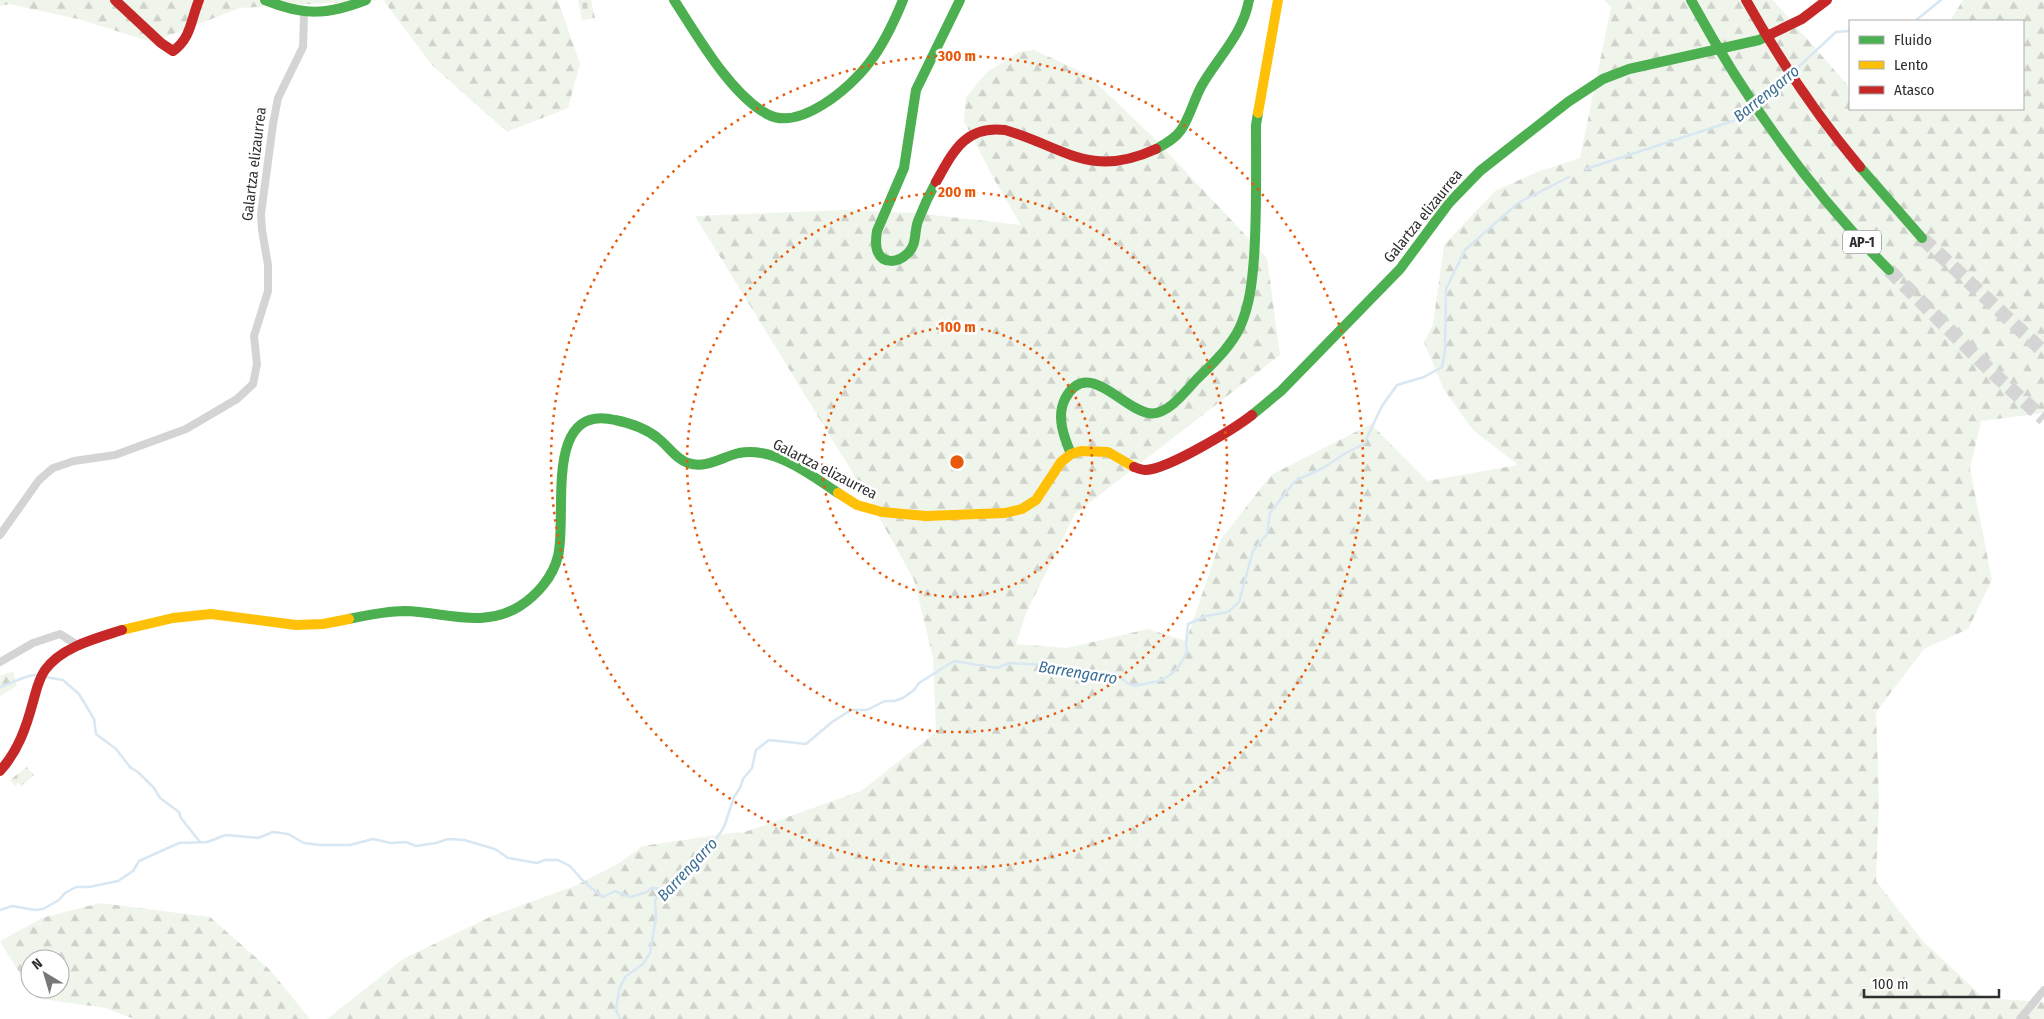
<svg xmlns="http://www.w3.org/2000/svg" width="2044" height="1019" viewBox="0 0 2044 1019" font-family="'Fira Sans Condensed',sans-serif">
  <defs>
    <pattern id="forest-firs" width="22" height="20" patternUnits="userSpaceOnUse" patternTransform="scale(1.25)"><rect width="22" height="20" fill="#f0f5ec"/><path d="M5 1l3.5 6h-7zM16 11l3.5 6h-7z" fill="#ced2cb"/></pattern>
    <pattern id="cemetery-stones" width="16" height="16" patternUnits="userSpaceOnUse" patternTransform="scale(1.25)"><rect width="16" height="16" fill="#f0f5ec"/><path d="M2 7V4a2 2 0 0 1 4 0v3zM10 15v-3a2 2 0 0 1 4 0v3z" fill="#ced2cb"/></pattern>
  </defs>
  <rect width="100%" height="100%" fill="#fff"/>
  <!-- forest -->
  <path fill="url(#forest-firs)" fill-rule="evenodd" d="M0,0H558L580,64L568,108L507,132L432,65L383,0L240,8L152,42L78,19L9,4L0,6Z
    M1604,0H1773L1850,88V109H1869L1872,112L1875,109H2023V21H1950L1963,0H2044V413L1981,421L1970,469L1992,580L1968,629L1924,649L1876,712L1879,800L1876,881L1923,941L1984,998L2044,1002V1019H327L403,959L492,916L577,885L621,862L643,846L738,832L742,833L861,791L936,732L933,657L914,580L870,501L695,216L846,210L916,213L1021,225L994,179L964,121L966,97L987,72L1019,52L1034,50L1088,75L1156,140L1267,258L1280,355L1075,514L1026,613L1016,644L1067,648L1148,629L1186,641L1221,539L1271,475L1371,424L1427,481L1518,465L1473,430L1443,388L1424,342L1433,325L1444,245L1495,191L1537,172L1580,158L1611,7Z
    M13,671L17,686L0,696V676Z
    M100,903L210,917L270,970L310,1019H134L106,1008L35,998L0,941L42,918ZM30,959H60V989H30Z"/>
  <!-- cemetery -->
  <path fill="url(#cemetery-stones)" d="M578,0H591L595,18L582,20Z
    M27,767L34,775L21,786L18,783L15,786L10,780Z"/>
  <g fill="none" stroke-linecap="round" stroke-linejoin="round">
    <!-- stream -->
    <path stroke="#d8e7f2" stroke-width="2.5" d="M1915,21L1941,0
      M1794,71L1836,32L1850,31
      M1758,102L1786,78
      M1586,169L1733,121L1750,109
      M45,677L63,680L79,694L94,719L96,734L116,749L130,767L139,773L154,788L160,798L179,812L181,818L200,842
      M0,687C9,684 29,674 36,675
      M0,910L12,906L35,910L43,909L59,900L65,893L76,887H89L118,881L133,871L139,861L179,843L207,842L226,835L258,838L273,832L288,834L304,843L320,845H350L373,839L391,843L406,842L416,846L436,843L448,839L464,840L495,849L508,858L537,863L545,860H558L570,866L585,883L603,897L615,891L630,897L647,892L651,888L667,889
      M620,1019L616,1010L619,990L625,977L643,964L650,953L656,918L655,900L683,873L686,866L710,848L724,827L734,797L740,788L743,779L752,768L756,750L769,740L806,744L832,722L851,710H867L885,701H894L903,698L914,690L919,683L954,661L997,668L1009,663L1046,665L1116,674C1121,677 1126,684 1132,685C1137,687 1142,684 1148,683C1167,682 1180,669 1187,651L1186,644L1188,624L1206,616L1228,612L1239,602L1253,551L1267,534L1270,513L1295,481L1325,467L1344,454L1364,444L1382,406L1397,385L1424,377L1442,367L1445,351L1446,289L1465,250L1518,203L1569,177"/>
    <!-- highway-tunnel -->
    <path stroke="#d5d5d5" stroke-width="14" stroke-dasharray="14 7" stroke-linecap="butt" d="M1922,238L2044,352
      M1889,270L1994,374L2044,419"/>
    <!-- street -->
    <path stroke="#d4d4d4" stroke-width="8" d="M0,535L39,480L53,468L74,461L115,455L186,429L237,399L253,384L257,364L254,336L268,291V265L262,230L261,214L273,124L278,98L303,47L304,14
      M0,662L33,643L60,634L79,646
      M2020,1019L2044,990"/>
    <!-- fast -->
    <path stroke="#4caf50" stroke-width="10" d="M265,0C304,16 327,15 366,0
      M674,0C697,35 730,94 767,114C799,132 850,88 869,63C884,44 894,22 903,0
      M1691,0C1745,99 1809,190 1889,270
      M1156,149C1165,144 1175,139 1181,130C1190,117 1194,99 1202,85C1219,56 1243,34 1249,0
      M1860,167L1922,238
      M936,182C929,195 923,208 918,221C914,232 917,245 908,253C898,263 882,265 877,250C875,243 876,237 877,231L904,168L916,90L960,0
      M1252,415L1281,391L1400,269L1449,203L1480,171L1568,102L1603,79L1629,69L1759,40L1767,36
      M1071,454C1064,437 1056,417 1065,399C1087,357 1121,408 1148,413C1157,415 1167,409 1173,404C1181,397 1189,388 1196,380C1212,364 1230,348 1240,327C1250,304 1252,283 1254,258C1257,214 1256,169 1256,125L1258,113
      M349,619C368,615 386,611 405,611C444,612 484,629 520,606C537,595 553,577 558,556C568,516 542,403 615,420C630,423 647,429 659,439C669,447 676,459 688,463C706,469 722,457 739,453C774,446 811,475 838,493"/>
    <!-- slow -->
    <path stroke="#ffc107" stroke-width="10" d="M1258,113L1278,0
      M838,493L857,505L882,512L926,516L1005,513L1022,509L1036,500L1061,462L1071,454L1081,451L1108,452L1134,467
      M122,630L173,618L211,614L296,625L323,624L349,619"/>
    <!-- jam -->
    <path stroke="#c62828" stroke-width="10" d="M115,0L161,43L173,51C191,39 191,19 199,0
      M1746,0C1779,59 1816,115 1860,167
      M1767,36L1802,19L1827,0
      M936,182C953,152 965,125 1005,130C1066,148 1090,179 1156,149
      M1134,467C1137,468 1142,470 1145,470C1167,470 1234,429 1252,415
      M0,771C18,751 26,728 33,702C36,692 38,680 45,670C61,647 97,638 122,630"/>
  </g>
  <!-- distance rings -->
  <g fill="none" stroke="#e8590c" stroke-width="2.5" stroke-dasharray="2.5 5">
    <circle cx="957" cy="462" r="135"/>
    <circle cx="957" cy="462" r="270"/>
    <circle cx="957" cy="462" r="406"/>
  </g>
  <g text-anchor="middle" stroke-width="5" stroke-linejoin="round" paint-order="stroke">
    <!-- shield labels -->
    <rect fill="#fff" stroke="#6d6d6d" stroke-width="1" x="1843" y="230.5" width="38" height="23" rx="4"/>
    <g font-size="14" font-weight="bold" fill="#2f2f2f">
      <text x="1862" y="247">AP-1</text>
    </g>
    <!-- street labels -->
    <g font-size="15" fill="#2f2f2f" stroke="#fff">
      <text transform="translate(254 164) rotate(-83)" y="5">Galartza elizaurrea</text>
      <text transform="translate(1423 216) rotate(-51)" y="5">Galartza elizaurrea</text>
      <text transform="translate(825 469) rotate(27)" y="5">Galartza elizaurrea</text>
    </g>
    <!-- water labels -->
    <g font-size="16" font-style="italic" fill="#3a6d94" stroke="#fff">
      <text transform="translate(1766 93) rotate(-39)" y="6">Barrengarro</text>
      <text transform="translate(1078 672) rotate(9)" y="6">Barrengarro</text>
      <text transform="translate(687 869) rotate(-47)" y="6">Barrengarro</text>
    </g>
  </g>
  <circle cx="957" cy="462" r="8" fill="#e8590c" stroke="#fff" stroke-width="2.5"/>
  <g font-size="15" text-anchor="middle" font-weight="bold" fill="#e8590c" stroke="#fff" stroke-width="5" stroke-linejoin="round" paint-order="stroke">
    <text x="957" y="61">300 m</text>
    <text x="957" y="197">200 m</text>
    <text x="957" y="332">100 m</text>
  </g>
  <!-- legend -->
  <rect x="1849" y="20" width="175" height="90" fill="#ffffff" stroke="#acacac"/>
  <rect x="1859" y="36" width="25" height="8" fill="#4caf50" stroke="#acacac"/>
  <text x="1894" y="45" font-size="15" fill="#2f2f2f">Fluido</text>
  <rect x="1859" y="61" width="25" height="8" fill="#ffc107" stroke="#acacac"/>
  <text x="1894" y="70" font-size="15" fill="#2f2f2f">Lento</text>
  <rect x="1859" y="86" width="25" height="8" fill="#c62828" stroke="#acacac"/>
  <text x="1894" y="95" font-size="15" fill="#2f2f2f">Atasco</text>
  <!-- north arrow -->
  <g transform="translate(45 974) rotate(322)"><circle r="24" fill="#ffffff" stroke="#acacac"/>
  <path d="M0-4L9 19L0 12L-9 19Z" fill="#787878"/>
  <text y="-8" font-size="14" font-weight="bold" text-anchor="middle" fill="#2f2f2f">N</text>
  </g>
  <!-- scale -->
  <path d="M1864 989v8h135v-8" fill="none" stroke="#2f2f2f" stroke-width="2.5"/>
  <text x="1872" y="989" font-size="15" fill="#2f2f2f" stroke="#ffffff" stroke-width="4" paint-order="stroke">100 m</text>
</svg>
